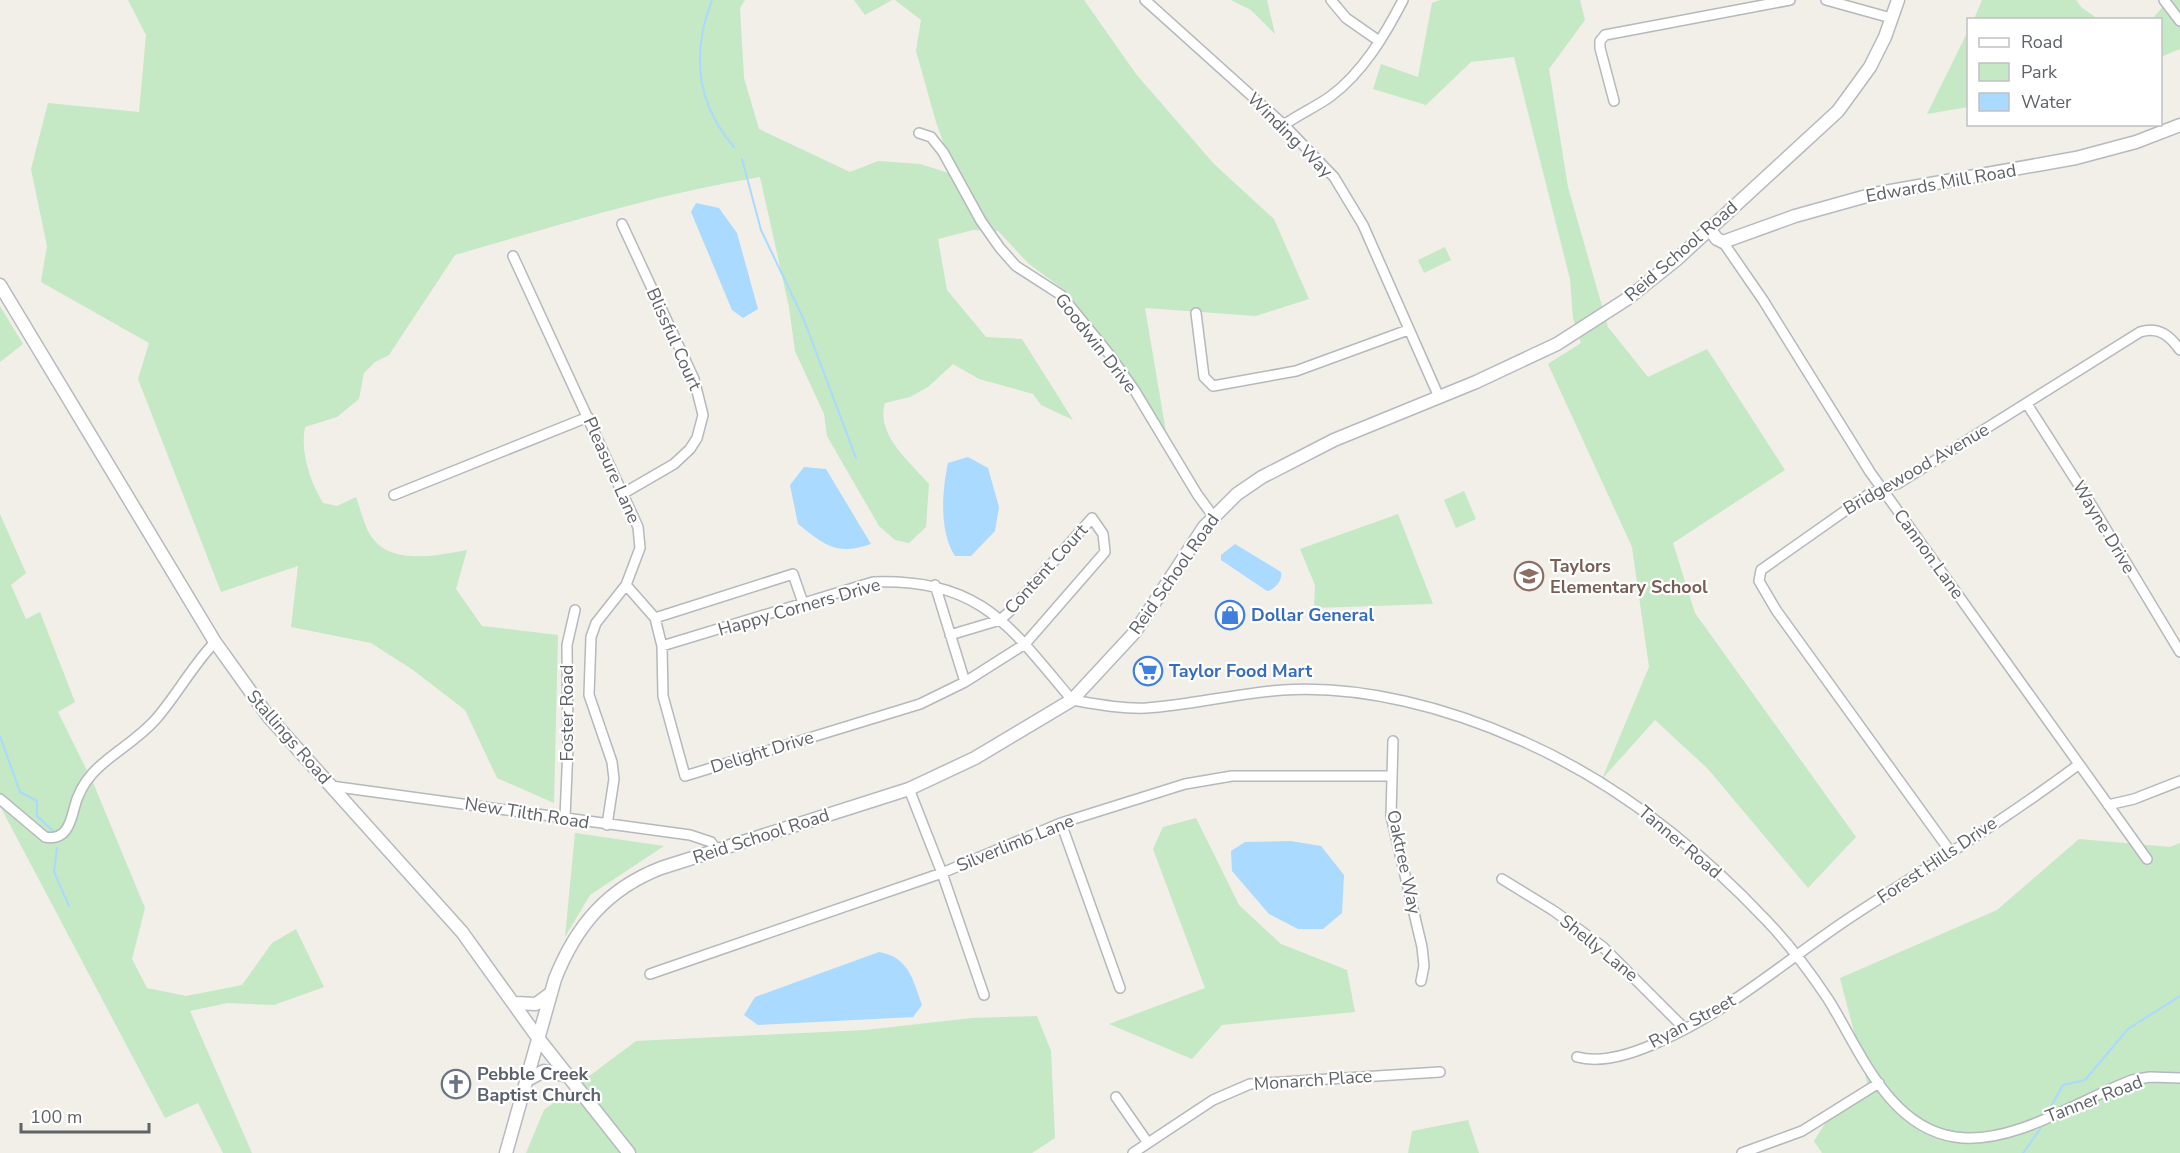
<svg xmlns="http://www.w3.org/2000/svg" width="2180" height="1153" viewBox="0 0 2180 1153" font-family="'Nunito Sans',sans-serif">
  <rect width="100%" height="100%" fill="#f1efe8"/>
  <!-- green -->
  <path fill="#c5e8c5" d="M128,0H745L740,8L744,78L759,129L850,172L878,161L920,164L955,175L936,122L916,51L921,20L895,0H1084L1136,74L1214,164L1274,219L1309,299L1256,316L1145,308L1166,432L1064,290L1028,263L998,231L973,230L938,239L947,290L986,337L1022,339L1073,420L1041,405L1033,394L979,379L953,364L928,387L910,397L885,403C875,434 911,463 929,484L926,527L909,543L895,540L879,526L827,436L824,414L795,351L789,307L760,177C656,194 556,226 455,255L389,355L375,362L364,373L359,399L337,417L305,427C300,452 310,481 323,503L337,506L356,497C361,510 365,530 374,540C394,565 440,555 467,550L456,589L482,626L558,635L554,803L497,778L465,710L413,670L371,643L291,627L298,566L221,592L138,379L149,343L41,282L47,246L31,169L48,103L139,112L146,35Z
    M854,0H892L865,15Z
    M1231,0H1267L1275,34L1251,10Z
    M1440,0H1580L1585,20L1549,69L1568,187L1608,327L1648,377L1707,349L1785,470L1673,543L1695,613L1856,837L1808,888L1708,769L1655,720L1602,779L1649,667L1632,547L1548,364L1581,343L1573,318L1570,279L1514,57L1471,62L1426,105L1373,89L1381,64L1418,77L1432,3Z
    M1982,0H2076L2081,7L2098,19H1974Z
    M2169,0H2180V49L2161,57L2160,20H2151Z
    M1968,31V107L1927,114Z
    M1445,247L1451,260L1424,273L1418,260Z
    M0,306L23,344L0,362Z
    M1464,491L1476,519L1456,528L1444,500Z
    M0,514L26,573L11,585L26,619L40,612L75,702L58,712L94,785L145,908L132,959L147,988L186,996L242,985L272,943L296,929L324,987L274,1005L227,1003L190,1011L252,1153H223L198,1103L165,1118L0,806Z
    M1398,514L1433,604L1314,608L1315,585L1300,549Z
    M1196,818L1239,905L1281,944L1347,970L1355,1012L1222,1025L1192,1059L1109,1024L1205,988L1153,849L1163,827Z
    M575,833L664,846L590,895L565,937Z
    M2079,839L2170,847L2180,843V1153H1822L1814,1141L1838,1103L1868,1086L1840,978L1997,910Z
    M1037,1016L1051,1051L1055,1138L1032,1153H526L544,1110L636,1041L865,1030L972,1018Z
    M1468,1120L1479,1153H1408L1412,1131Z"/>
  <!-- water -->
  <path fill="#aadaff" d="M696,203L719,208L737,233L758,309L743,318L732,310L691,212Z
    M968,457L988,468L999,507L995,531L971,556H955C939,531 942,491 948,463Z
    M804,467L826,469L871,544C836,556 825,545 798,524L790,485Z
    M1235,544L1281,572C1283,580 1275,590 1267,591L1221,560V555Z
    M1291,841L1321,846L1344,875L1342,913L1323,929H1298L1269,914L1232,871L1231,851L1245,842Z
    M879,952C909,957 913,980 922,1005L913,1017L758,1025L744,1015L755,997Z"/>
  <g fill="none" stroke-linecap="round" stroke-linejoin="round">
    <!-- stream -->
    <path stroke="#aadaff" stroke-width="2" d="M712,0C691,54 696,103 734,147
      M742,159L761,230L804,320L856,458
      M0,736L20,792L37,801V816L54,832
      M57,848L54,872L69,906
      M2048,1112L2063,1085L2085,1080L2128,1029L2180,996
      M2023,1153L2041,1128"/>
    <!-- street casing -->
    <g stroke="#b5b8bc" stroke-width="12">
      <path id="street" d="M1145,0L1284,125L1334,177L1363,225L1439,397
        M1331,0L1346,18L1379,41
        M1826,0L1891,18
        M2164,0L2180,21
        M1614,101L1600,48V41L1605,35L1790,0
        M1284,125C1299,114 1316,107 1331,96C1363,72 1385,35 1403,0
        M919,133L931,137L943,152L981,221L1000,248L1016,266L1061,295L1109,354L1135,391L1197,494L1213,516
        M622,224L694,379L703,415L697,438L690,449L674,464L624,493
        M1723,242L1763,300L1870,472L2147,859
        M513,256L638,527L640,548L626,585L596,623L591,637L589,695L612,762L614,779L607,825
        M1196,313L1204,377L1213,386L1296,371L1408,330
        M2027,404L2089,501L2180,652
        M394,495L588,417
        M626,585L655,618L662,646L663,696L685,776L920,704L965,682L1025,644L1105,552L1103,534L1092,518L1010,611L1000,620L950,635
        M935,585L965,682
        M655,618L793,574L803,603
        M662,646L873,582C981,579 1008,624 1072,700C1096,704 1121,709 1146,708C1192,705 1237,693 1283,690C1363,685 1448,708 1520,740C1614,781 1697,847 1766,920C1789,944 1810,972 1828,999C1860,1050 1888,1127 1955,1137C2012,1146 2079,1100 2132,1080L2150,1077L2180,1078
        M1393,741L1391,816L1422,947L1424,966L1421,981
        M331,786L690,835L711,842L717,850
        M909,789L942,873L984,995
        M0,799L45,837C65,841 70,825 74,809C85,762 126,753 156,719C177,695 192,666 215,642
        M2108,805L2134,799L2180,781
        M565,818L568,747L567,645L575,610
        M1061,823L1120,988
        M1950,851L1776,610L1759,581L1761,570L1869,494L1899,483L2140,332C2159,326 2170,336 2180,350
        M1502,879L1554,911L1603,947L1685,1029
        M650,974L942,873L1061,823L1185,784L1232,776H1391
        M1577,1057C1605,1065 1640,1051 1665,1039C1733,1008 1789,958 1851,917C1927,867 2006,819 2078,765
        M1116,1097L1148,1143
        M1133,1153L1213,1100L1250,1084L1440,1072
        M1742,1153L1802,1131L1879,1083"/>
    </g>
    <!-- secondary casing -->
    <g stroke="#b6babf" stroke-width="15">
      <path id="secondary" d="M1709,229L1717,239L1723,242L1795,216L1874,194L2076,158L2136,142L2180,125
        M0,285L215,642L268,716L462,932L538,1038L629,1153
        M515,1003L536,1004L551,993
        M527,1080L544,1071L568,1076
        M506,1153L555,979C576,926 607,889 661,868L909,789L975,758L1072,700L1135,632L1204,527L1237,494L1262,477L1334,440L1476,382L1557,344L1627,299L1676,260L1838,111L1870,67L1885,37L1898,0"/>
    </g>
    <!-- street -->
    <use href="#street" stroke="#fff" stroke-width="9"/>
    <!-- secondary -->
    <use href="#secondary" stroke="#fff" stroke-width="12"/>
  </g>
  <!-- icons -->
  <defs>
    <g id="school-ring" transform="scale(1.5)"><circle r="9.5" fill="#fff" stroke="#8d6e63" stroke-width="1.5"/><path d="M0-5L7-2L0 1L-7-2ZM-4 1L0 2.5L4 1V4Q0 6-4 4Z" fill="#8d6e63"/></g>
    <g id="shop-ring" transform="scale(1.5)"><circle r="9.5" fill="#fff" stroke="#3f7fe0" stroke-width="1.5"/><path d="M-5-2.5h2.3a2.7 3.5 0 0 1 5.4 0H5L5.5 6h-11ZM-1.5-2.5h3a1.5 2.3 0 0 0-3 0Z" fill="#3f7fe0"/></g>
    <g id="supermarket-ring" transform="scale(1.5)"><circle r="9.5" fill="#fff" stroke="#3f7fe0" stroke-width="1.5"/><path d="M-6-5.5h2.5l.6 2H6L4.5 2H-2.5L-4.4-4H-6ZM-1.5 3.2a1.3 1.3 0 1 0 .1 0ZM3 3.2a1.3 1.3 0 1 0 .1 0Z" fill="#3f7fe0"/></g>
    <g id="church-ring" transform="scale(1.5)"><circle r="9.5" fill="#fff" stroke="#6b7280" stroke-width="1.5"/><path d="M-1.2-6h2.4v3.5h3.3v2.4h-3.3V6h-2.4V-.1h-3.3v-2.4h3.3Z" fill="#6b7280"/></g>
  </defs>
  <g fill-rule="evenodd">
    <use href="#school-ring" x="1529" y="576"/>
    <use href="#shop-ring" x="1230" y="615"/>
    <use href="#supermarket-ring" x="1148" y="671"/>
    <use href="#church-ring" x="456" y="1084"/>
  </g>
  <g text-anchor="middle" stroke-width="4.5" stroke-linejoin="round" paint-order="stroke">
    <!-- street labels -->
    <g font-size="18" fill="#5f6368" stroke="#fff">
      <text transform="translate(1290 135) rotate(45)" y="6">Winding Way</text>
      <text transform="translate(1941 183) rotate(-10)" y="6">Edwards Mill Road</text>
      <text transform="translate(1681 251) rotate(-41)" y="6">Reid School Road</text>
      <text transform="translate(674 339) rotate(66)" y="6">Blissful Court</text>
      <text transform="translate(1096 343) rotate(52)" y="6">Goodwin Drive</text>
      <text transform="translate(1916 469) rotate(-30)" y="6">Bridgewood Avenue</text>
      <text transform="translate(612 470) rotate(66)" y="6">Pleasure Lane</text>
      <text transform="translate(2104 527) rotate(59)" y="6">Wayne Drive</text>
      <text transform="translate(1929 554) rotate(54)" y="6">Cannon Lane</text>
      <text transform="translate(1046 569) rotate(-48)" y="6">Content Court</text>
      <text transform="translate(1174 574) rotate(-55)" y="6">Reid School Road</text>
      <text transform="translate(799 607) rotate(-16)" y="6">Happy Corners Drive</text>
      <text transform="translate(567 713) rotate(-90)" y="6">Foster Road</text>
      <text transform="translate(289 737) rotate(49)" y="6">Stallings Road</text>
      <text transform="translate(762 752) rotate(-17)" y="6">Delight Drive</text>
      <text transform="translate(527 813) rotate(9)" y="6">New Tilth Road</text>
      <text transform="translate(761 836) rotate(-18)" y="6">Reid School Road</text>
      <text transform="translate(1680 842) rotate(40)" y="6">Tanner Road</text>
      <text transform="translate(1015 843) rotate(-22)" y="6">Silverlimb Lane</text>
      <text transform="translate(1937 860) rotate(-34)" y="6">Forest Hills Drive</text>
      <text transform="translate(1404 862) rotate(78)" y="6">Oaktree Way</text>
      <text transform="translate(1599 948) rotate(39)" y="6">Shelly Lane</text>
      <text transform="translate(1692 1021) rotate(-28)" y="6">Ryan Street</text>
      <text transform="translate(1313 1080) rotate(-4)" y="6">Monarch Place</text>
      <text transform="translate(2094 1099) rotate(-21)" y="6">Tanner Road</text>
    </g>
    <!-- education labels -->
    <g font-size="18" font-weight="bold" fill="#785e54" stroke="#fff" text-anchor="start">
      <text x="1550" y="572">Taylors<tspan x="1550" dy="21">Elementary School</tspan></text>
    </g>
    <!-- shop labels -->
    <g font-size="18" font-weight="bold" fill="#366cbe" stroke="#fff" text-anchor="start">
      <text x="1251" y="621">Dollar General</text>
      <text x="1169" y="677">Taylor Food Mart</text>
    </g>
    <!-- worship labels -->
    <g font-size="18" font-weight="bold" fill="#5b616d" stroke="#fff" text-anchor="start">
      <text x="477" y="1080">Pebble Creek<tspan x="477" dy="21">Baptist Church</tspan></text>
    </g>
  </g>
  <!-- legend -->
  <rect x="1967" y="18" width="195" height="108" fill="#ffffff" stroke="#bfc1c3" stroke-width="1.5"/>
  <rect x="1979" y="38" width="30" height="9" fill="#ffffff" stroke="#bfc1c3" stroke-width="1.5"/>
  <text x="2021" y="48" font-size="18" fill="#5f6368">Road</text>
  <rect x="1979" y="63" width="30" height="18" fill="#c5e8c5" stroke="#bfc1c3" stroke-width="1.5"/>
  <text x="2021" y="78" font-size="18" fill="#5f6368">Park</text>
  <rect x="1979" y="93" width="30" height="18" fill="#aadaff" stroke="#bfc1c3" stroke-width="1.5"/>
  <text x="2021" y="108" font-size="18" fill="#5f6368">Water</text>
  <!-- scale -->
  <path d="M21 1123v9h128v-9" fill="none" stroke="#5f6368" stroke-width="3"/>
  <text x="30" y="1123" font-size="18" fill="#5f6368" stroke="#ffffff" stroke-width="4.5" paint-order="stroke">100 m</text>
</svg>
